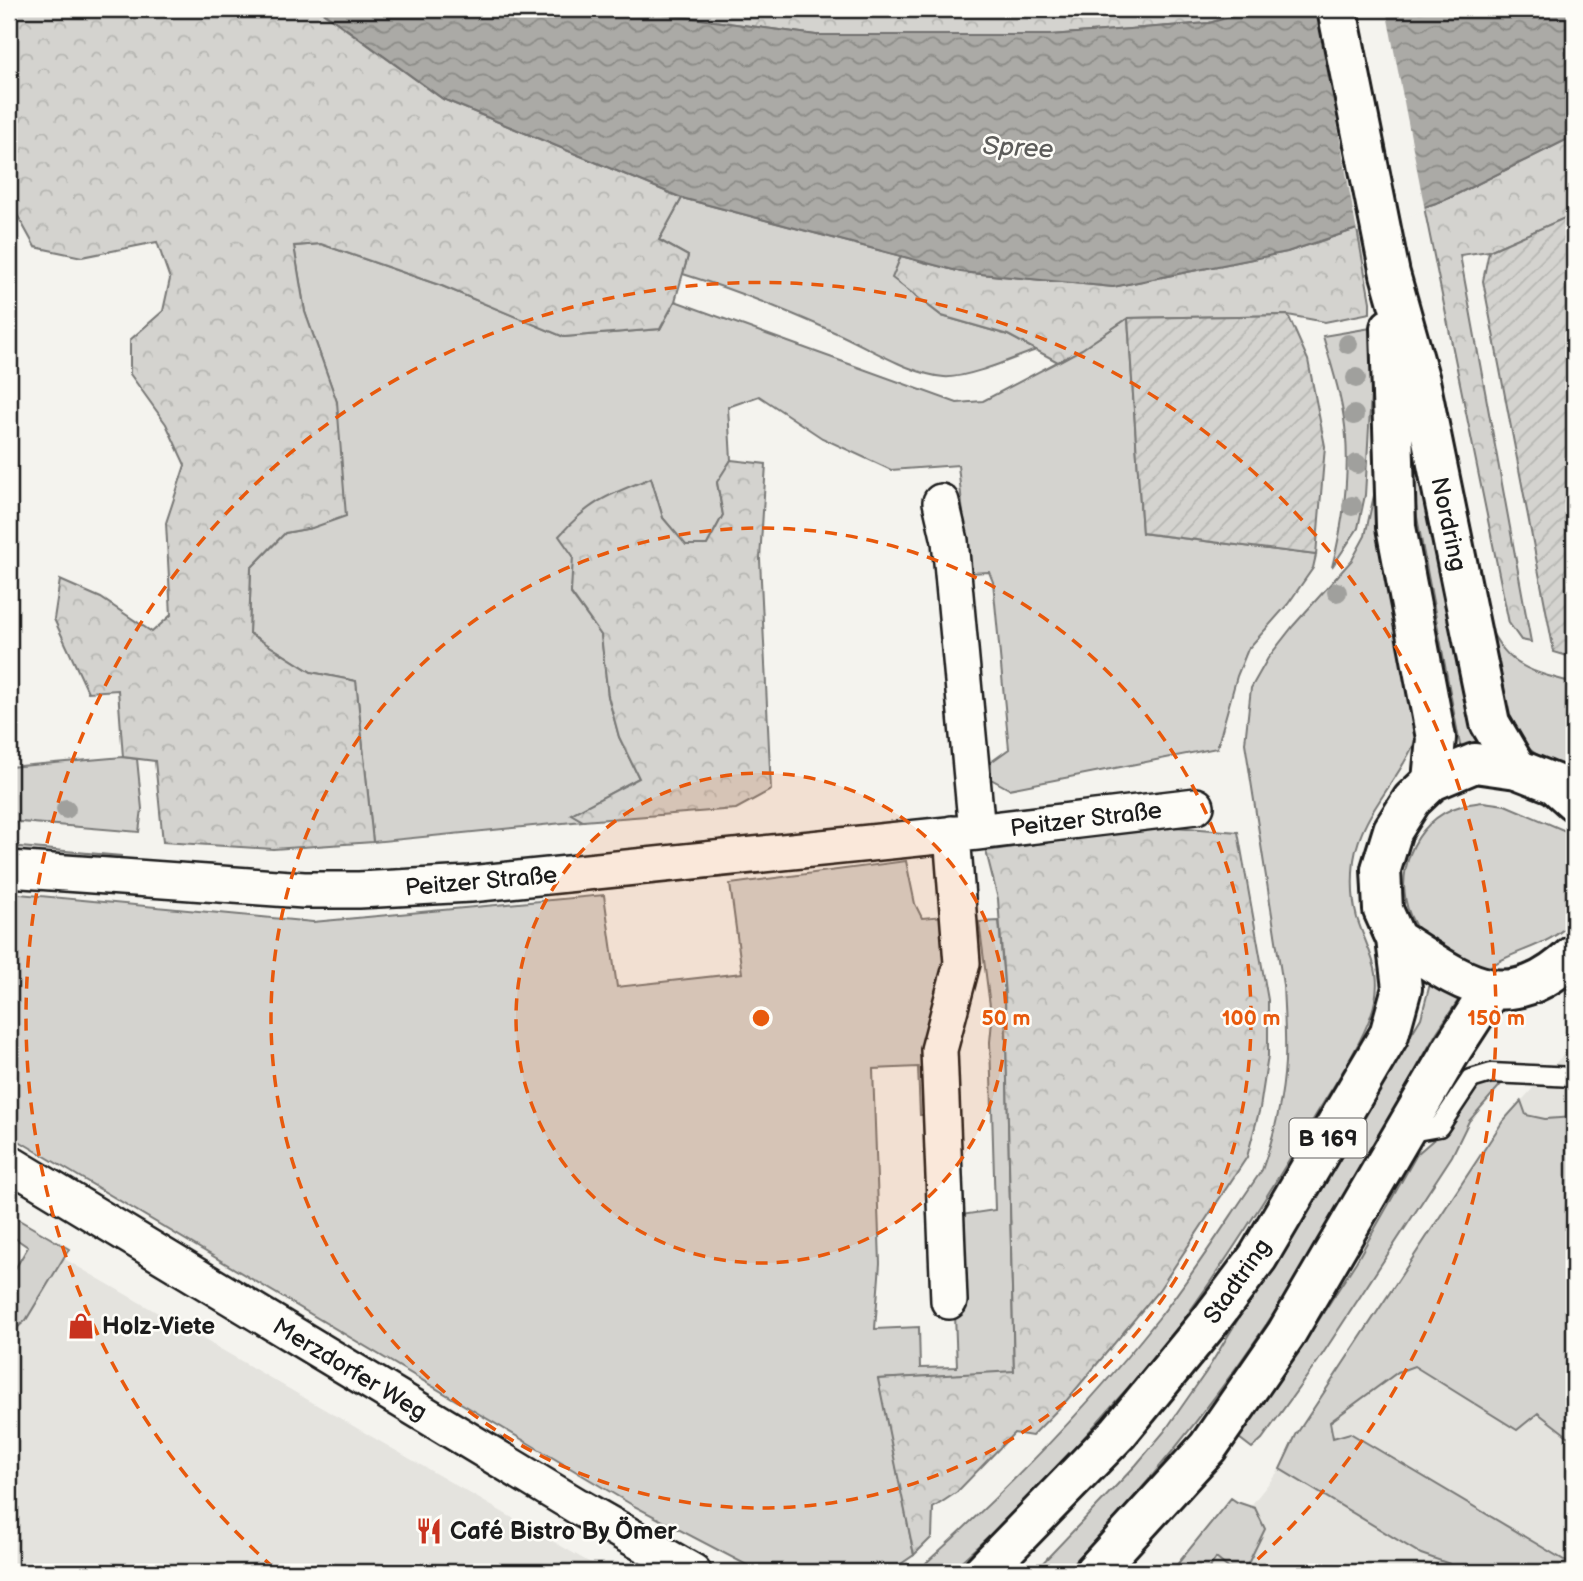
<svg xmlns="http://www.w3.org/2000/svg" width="1583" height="1581" viewBox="0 0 1583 1581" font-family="'Balsamiq Sans',sans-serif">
  <defs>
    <pattern id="forest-crowns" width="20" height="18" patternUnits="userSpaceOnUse" patternTransform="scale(1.75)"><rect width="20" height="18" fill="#d4d3cf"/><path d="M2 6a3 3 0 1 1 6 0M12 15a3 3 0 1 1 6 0" fill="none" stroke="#b5b5b1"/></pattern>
    <pattern id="garden-furrows" width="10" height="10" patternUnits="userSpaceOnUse" patternTransform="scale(1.75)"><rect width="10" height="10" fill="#d4d3cf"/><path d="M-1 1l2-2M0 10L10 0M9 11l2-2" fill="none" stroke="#b5b5b1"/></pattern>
    <pattern id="water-waves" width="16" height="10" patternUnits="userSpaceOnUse" patternTransform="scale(1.75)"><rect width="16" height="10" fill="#abaaa6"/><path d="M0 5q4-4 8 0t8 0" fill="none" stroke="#8a8a86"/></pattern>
  </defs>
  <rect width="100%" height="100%" fill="#f4f3ee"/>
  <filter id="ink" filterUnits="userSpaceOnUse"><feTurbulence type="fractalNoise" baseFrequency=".0143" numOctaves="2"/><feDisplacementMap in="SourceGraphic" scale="14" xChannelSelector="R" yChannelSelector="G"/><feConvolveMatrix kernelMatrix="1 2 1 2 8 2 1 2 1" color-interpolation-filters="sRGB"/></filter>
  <g filter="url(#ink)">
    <!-- built -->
    <path fill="#e4e3de" d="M1574,1043V1572H1198L1280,1469L1296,1435L1503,1121Z
      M61,1257L606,1572H9V1331Z"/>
    <!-- grass -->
    <path fill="#d4d3cf" stroke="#787876" stroke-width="2" d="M682,198L901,256L893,278L942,316L1008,335L1036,350C1014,358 966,379 944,377C909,374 867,346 834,332C785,310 735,290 683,274L688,256L659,240Z
      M321,244L442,286L564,337L660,329L675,301L957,403L983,401L1082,349L1128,318L1142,533L1316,555L1313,568L1288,604L1248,649L1237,676L1217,748L1009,789L991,779V762L1009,749L993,582L989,572L969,573L958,465L891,470L822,438L759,396L728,407L731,460L717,483L723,515L707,545L686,546L663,518L651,478L574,556L571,594L601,635L608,696L619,737L639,778L572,814L583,821L373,842L356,681L311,672L249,633L251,568L285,533L312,528L337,402L305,312L294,246Z
      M1371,328L1372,376L1365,495L1358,528L1332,567C1343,525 1349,481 1346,437C1344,403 1332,368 1323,336Z
      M1421,428L1481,744L1460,745L1417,517L1409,430Z
      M1379,473L1416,739C1399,782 1361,813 1354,860C1352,879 1352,900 1357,918C1369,955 1386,973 1371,1015C1358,1052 1327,1095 1307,1130C1263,1204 1216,1278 1164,1346C1149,1366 1131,1384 1115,1402C1063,1463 1009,1520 949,1572H925L923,1570L926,1563C1009,1488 1088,1407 1158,1319C1195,1272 1228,1219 1262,1170C1274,1136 1283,1098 1285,1062C1286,1036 1284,1010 1283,985L1245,743L1251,688L1268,658L1293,626L1352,560L1365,536Z
      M1482,613C1507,666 1521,669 1574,683V774C1554,766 1529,752 1514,735C1496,713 1489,644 1482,613Z
      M123,757L137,759L142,809L139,832L9,821V767Z
      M1483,802L1505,805L1568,832H1574V919C1549,949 1512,948 1481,973C1458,960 1430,948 1415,925C1389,882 1412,819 1461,806C1468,804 1476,803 1483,802Z
      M9,846L121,856V865L9,856Z
      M906,861L915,904L922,918L944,916L948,942L932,1115H920L918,1067L873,1069L880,1263L875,1329L919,1327L920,1368L957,1367L955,1314L961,1215L995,1210L990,1042L992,1021L979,922L999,921L1005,996L1014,1372L879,1379L914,1555L889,1572H760L634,1506L9,1135V893L313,922L604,895L617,987L742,973L730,884Z
      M1431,980L1461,996L1437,1032C1390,1115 1346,1200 1295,1281C1228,1386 1152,1483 1065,1572H1034L1136,1465L1164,1432L1206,1372L1421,1018Z
      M1486,1082H1503L1469,1121L1452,1156L1318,1361L1262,1439L1252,1448L1239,1438L1240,1432L1318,1321L1356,1262L1417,1154L1447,1128L1476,1086Z
      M1521,1101L1526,1115L1545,1119L1574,1117V1441L1538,1413L1517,1430L1414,1366L1398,1372L1330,1422L1333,1438L1350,1433L1574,1566V1572H1452L1450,1564L1421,1554L1280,1469L1296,1435L1503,1121Z
      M14,1217L69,1249L26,1320L9,1335V1304L17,1290L9,1285V1279L28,1247L9,1234V1226Z
      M1231,1498L1237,1502L1255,1508L1265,1529L1244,1572H1233L1216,1558L1207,1572H1171Z"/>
    <!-- forest -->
    <path fill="url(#forest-crowns)" stroke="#787876" stroke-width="2" d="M9,9H318L443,99L682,198L659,240L688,256L675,301L660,329L564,337L442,286L321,244L294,246L305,312L337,402L346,516L312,528L285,533L251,568L249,633L311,672L356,681L373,842L273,849L163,842L155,761L123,757L118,690L88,692L54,619L60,580L101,598L152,632L171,615L166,523L185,465L166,424L130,374V340L163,311L170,279L157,242L82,257L35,247L9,200Z
      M627,9H1258L1209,23L1050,35H816Z
      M1574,136V214L1489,251L1460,255L1531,642L1521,640L1509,623L1424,207L1445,200Z
      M1357,229L1370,302V313L1325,322L1288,315L1128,318L1082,349L1058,362L1008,335L942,316L892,278L901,256L961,272L1113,287L1287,252Z
      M731,460L766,464L760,559L771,790L736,809L583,821L571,814L639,778L619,737L608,696L601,635L571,593L573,556L559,536C590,501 608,495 651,478L663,518L686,545H707L723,515L717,482Z
      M1162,826L1238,832L1268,1000V1056L1260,1108L1247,1157L1159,1290L1067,1400L1032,1436L1014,1433L957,1492L933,1508L932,1537L914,1555L878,1379L1014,1371L1005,996L998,899L986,851Z"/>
    <!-- garden -->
    <path fill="url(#garden-furrows)" stroke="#787876" stroke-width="2" d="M1574,214V658L1554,652L1483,281L1489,251Z
      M1288,315L1308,360L1325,446L1316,555L1142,533L1128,318Z"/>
    <!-- water -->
    <path fill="url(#water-waves)" stroke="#72716f" stroke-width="2" d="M319,9H627L816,35H1050L1209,23L1258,9H1574V136L1445,200L1287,252L1113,287L961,272L682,198L443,99Z"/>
    <!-- pier -->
    <path fill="#f4f3ee" d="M1316,9H1386L1425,210L1357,232Z"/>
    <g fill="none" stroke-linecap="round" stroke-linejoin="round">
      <!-- service casing -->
      <g stroke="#1c1c1c" stroke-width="23">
        <path id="service" d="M1405,1133L1439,1127L1471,1079L1491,1073L1574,1077"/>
      </g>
      <!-- minor casing -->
      <g stroke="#1c1c1c" stroke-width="40">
        <path id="minor" d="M941,502L950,541L977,832
          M9,869L304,890H359L470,884L977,832L1196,806
          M9,1163L577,1506L693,1572
          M949,1301L939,1050L962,963L952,834"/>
      </g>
      <!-- secondary casing -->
      <g stroke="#1c1c1c" stroke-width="44">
        <path id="secondary" d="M1337,9L1390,274L1420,381L1490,723L1517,769
          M1390,328L1396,527L1436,738L1432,781"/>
      </g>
      <!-- primary casing -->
      <g stroke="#1c1c1c" stroke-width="44">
        <path id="primary" d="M1396,939C1462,981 1505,1020 1574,955
          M983,1572L1118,1433L1210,1321L1258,1257L1389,1035L1402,988L1396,939L1383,910L1381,869L1393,830L1412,800L1432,781L1475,763L1517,769L1555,784L1574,801
          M1094,1572L1208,1447L1286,1334L1453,1048L1490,991"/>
      </g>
      <!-- service -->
      <use href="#service" stroke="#fdfcf7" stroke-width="18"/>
      <!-- minor -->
      <use href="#minor" stroke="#fdfcf7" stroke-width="35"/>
      <!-- secondary -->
      <use href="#secondary" stroke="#fdfcf7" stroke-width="38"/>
      <!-- primary -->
      <use href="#primary" stroke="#fdfcf7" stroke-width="38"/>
    </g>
    <!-- trees -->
    <g fill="#a0a09d">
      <circle cx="1348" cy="344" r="10"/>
      <circle cx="1356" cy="378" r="10"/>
      <circle cx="1354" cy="415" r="10"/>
      <circle cx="1357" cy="464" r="10"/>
      <circle cx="1352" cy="506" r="10"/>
      <circle cx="1337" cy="592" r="10"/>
      <circle cx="66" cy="809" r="10"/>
    </g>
  </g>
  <!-- distance rings -->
  <circle cx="761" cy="1018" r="245" fill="#e8590c" fill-opacity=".12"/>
  <g fill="none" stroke="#e8590c" stroke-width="3.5" stroke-dasharray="12 9">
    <circle cx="761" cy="1018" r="245"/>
    <circle cx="761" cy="1018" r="490"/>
    <path d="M274 1568A735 735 0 1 1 1248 1568"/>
  </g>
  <!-- icons -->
  <defs>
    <g id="shop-bare" transform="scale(2.1)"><path d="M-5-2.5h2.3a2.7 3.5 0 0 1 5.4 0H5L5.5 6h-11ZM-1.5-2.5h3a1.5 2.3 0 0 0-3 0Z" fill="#c8321e" stroke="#fdfcf7" stroke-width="2.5" paint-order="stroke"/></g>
    <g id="restaurant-bare" transform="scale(2.1)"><path d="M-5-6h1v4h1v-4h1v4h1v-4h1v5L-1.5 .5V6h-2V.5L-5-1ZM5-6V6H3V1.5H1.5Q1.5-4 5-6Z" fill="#c8321e" stroke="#fdfcf7" stroke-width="2.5" paint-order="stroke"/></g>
  </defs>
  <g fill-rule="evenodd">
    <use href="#shop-bare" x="81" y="1326"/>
    <use href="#restaurant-bare" x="429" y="1531"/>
  </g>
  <g text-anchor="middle" stroke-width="5" stroke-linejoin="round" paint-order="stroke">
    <!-- shield labels -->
    <rect fill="#fdfcf7" stroke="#605f5e" stroke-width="2" x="1289.5" y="1118.5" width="77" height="39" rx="5"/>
    <g font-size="23" font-weight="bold" fill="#1c1c1c">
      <text x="1328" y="1146">B 169</text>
    </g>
    <!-- street labels -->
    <g font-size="24" fill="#1c1c1c" stroke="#fdfcf7">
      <text transform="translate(1449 524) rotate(78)" y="8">Nordring</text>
      <text transform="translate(1086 819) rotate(-7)" y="8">Peitzer Straße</text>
      <text transform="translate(481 881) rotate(-5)" y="8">Peitzer Straße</text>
      <text transform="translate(1237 1281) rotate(-55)" y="8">Stadtring</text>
      <text transform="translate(350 1369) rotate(31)" y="8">Merzdorfer Weg</text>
    </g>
    <!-- poi labels -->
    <g font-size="24" font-weight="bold" fill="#1c1c1c" stroke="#fdfcf7" text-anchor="start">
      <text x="102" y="1334">Holz-Viete</text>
      <text x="450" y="1539">Café Bistro By Ömer</text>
    </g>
    <!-- water labels -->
    <g font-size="26" font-style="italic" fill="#5c5c5a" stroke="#fdfcf7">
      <text transform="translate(1018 147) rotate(3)" y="9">Spree</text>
    </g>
  </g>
  <circle cx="761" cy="1018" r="10" fill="#e8590c" stroke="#fdfcf7" stroke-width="3.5"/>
  <g font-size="21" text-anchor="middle" font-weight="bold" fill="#e8590c" stroke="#fdfcf7" stroke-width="5" stroke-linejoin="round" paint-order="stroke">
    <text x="1006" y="1025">50 m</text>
    <text x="1251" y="1025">100 m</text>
    <text x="1496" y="1025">150 m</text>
  </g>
  <!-- margin -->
  <rect width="1583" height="1581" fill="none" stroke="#fdfcf7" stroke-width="35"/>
  <rect x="18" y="18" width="1548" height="1546" fill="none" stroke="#1c1c1c" stroke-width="2.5" filter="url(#ink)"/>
</svg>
